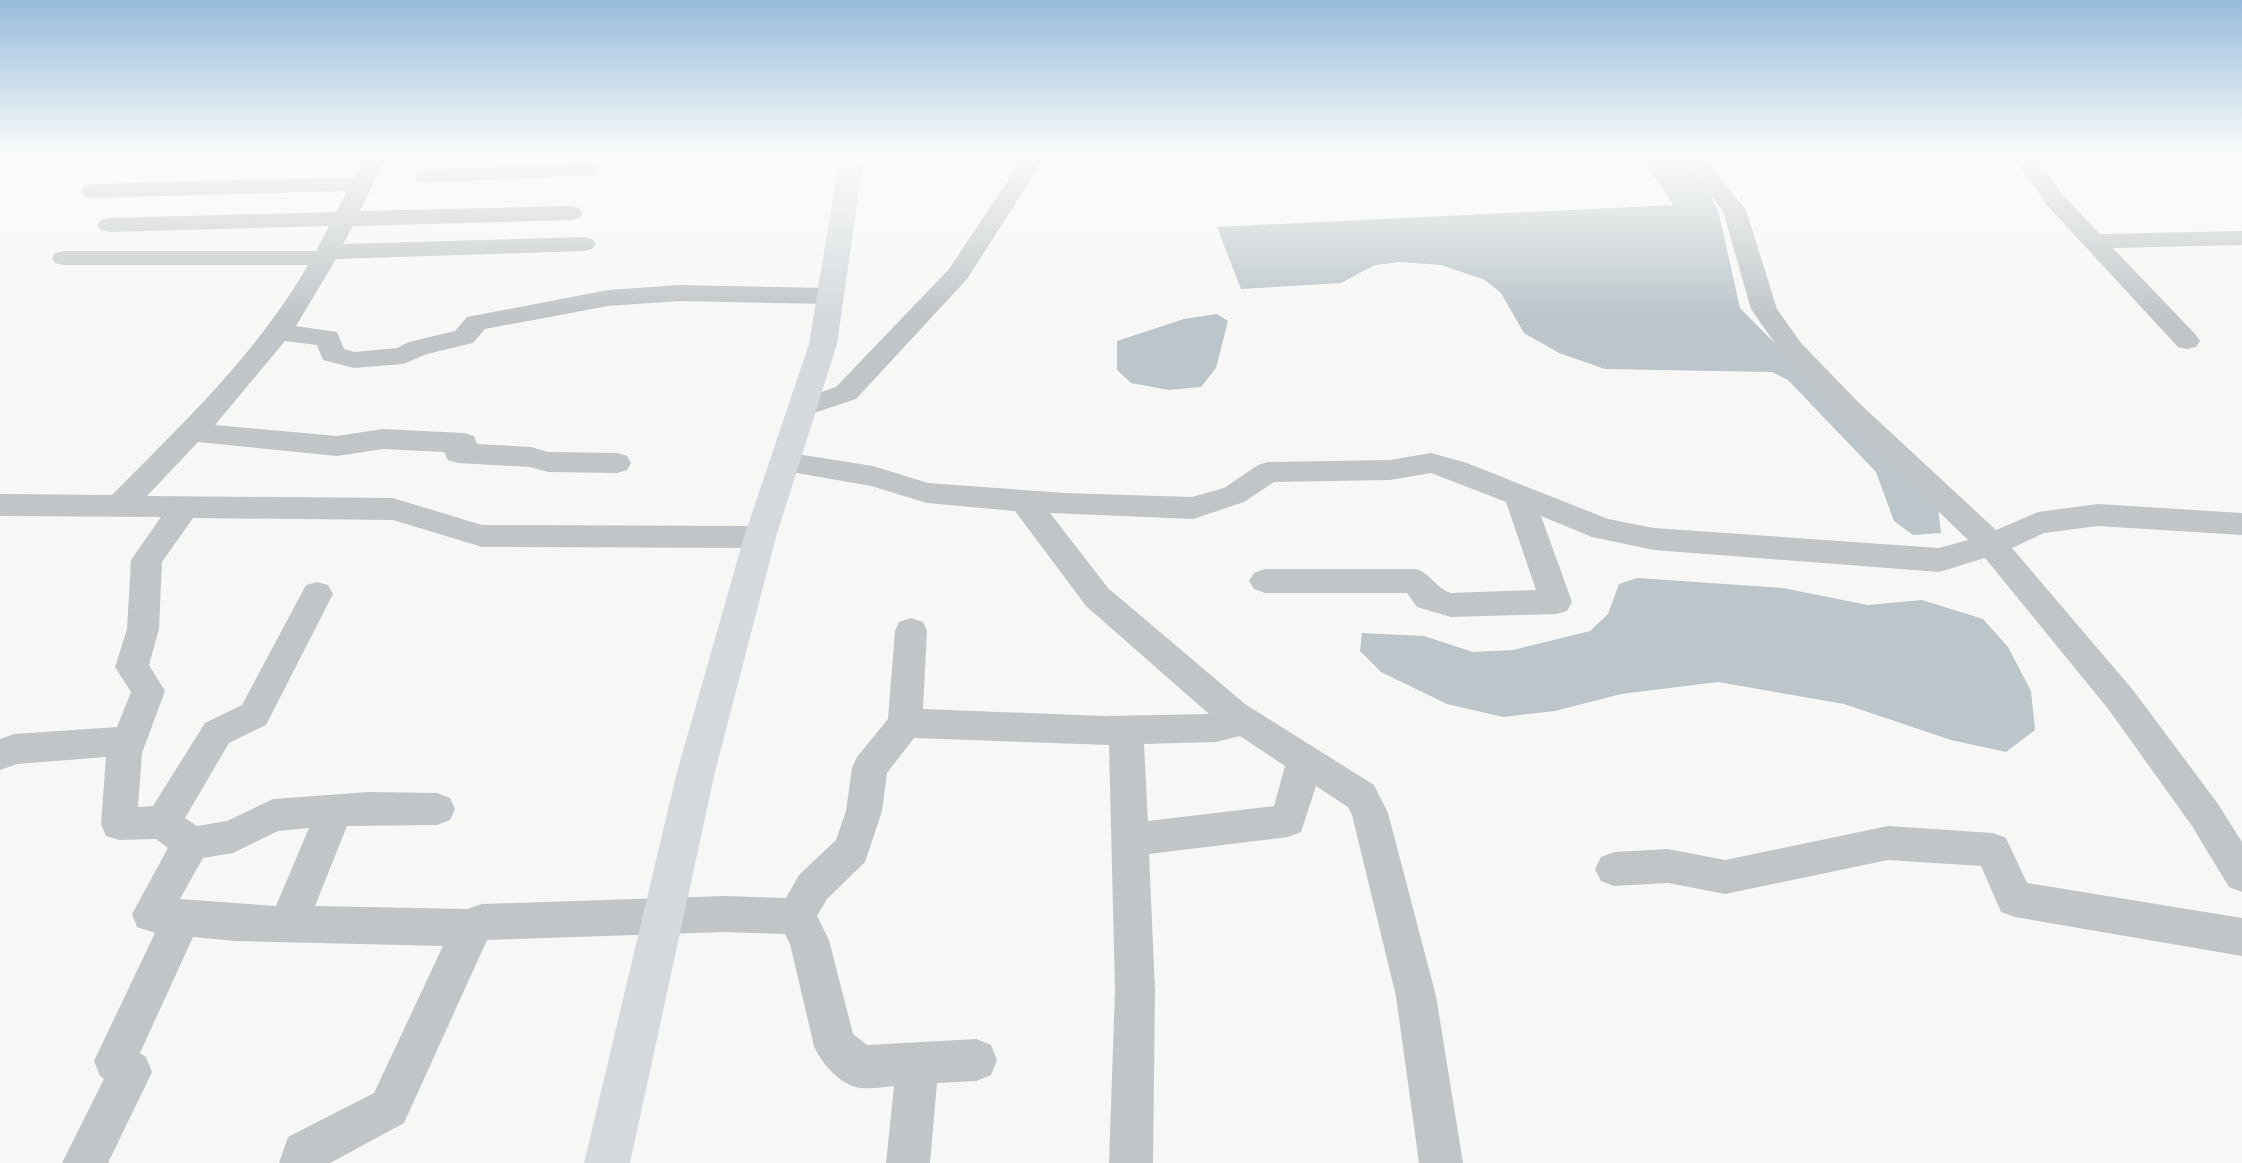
<svg xmlns="http://www.w3.org/2000/svg" width="2242" height="1163" viewBox="0 0 2242 1163" font-family="Cabin,sans-serif">
  <rect width="100%" height="100%" fill="#f7f8f5"/>
  <!-- water -->
  <path fill="#bbc5ca" d="M1638,155H1677L1707,188L1719,214L1740,308L1938,508L1941,533L1913,535L1894,521L1876,472L1788,380L1772,372L1605,369L1559,353L1524,333L1501,293L1485,280L1441,265L1400,262L1375,265L1341,283L1241,289L1217,227L1674,205Z
    M1217,314L1228,321L1216,368L1201,387L1169,390L1131,383L1117,370V341L1184,319Z
    M1637,578L1783,588L1868,605L1922,600L1983,619L2008,647L2031,691L2035,730L2006,752L1951,740L1844,704L1718,682L1621,694L1555,711L1503,717L1447,704L1381,672L1360,651L1362,633L1424,636L1473,652L1513,650L1590,631L1608,614L1619,584Z"/>
  <g fill="none" stroke-linecap="round" stroke-linejoin="round">
    <!-- minor -->
    <path fill="#c1c5c8" fill-rule="evenodd" d="M365,155H396L393,160L384,162L360,211L571,206L579,208L583,213L579,218L571,220L353,226L343,244L584,237L592,239L596,244L592,249L584,251L336,259L296,326L337,332L344,349L354,352L397,348L409,342L455,331L467,317L608,290L679,285L830,288L839,291L843,296L839,301L830,304L679,301L608,306L485,329L473,343L427,354L403,364L354,368L323,360L317,345L285,341L215,425L337,436L383,429L464,433L474,436L477,444L531,447L548,452L617,453L627,456L631,463L627,470L617,473L548,472L530,467L458,463L448,460L444,452L383,449L337,456L198,442L147,496L393,498L482,525L760,526L771,529L775,537L771,545L760,548L482,547L393,520L193,518L162,562L159,629L149,665L165,691L142,753L138,807L153,806L205,723L242,705L306,585L317,582L328,585L333,594L266,725L229,743L185,818L197,826L227,821L273,799L369,792L437,793L450,798L455,809L450,820L437,825L347,826L315,906L467,909L482,904L724,896L786,898L799,875L836,840L846,811L852,768L857,757L888,719L895,631L899,622L911,618L923,622L927,631L923,709L1104,716L1209,714L1086,606L1015,511L927,503L871,486L774,469L770,462L774,455L784,452L873,466L928,483L1065,493L1192,497L1224,488L1258,465L1268,462L1390,460L1431,453L1467,463L1608,519L1654,528L1939,548L1968,540L1839,415L1783,355L1751,309L1723,211L1680,155H1702L1746,210L1777,309L1801,343L1859,403L1996,530L2038,512L2098,504L2242,513V535L2098,526L2044,533L2012,548L2133,690L2218,804L2242,842V892L2229,887L2192,826L2109,710L1985,558L1939,572L1654,550L1592,537L1541,516L1572,602L1567,611L1556,614L1451,617L1417,607L1407,593H1265L1254,589L1249,581L1254,573L1265,569H1416C1432,574 1435,588 1451,593L1536,590L1506,502L1431,473L1390,480L1274,482L1244,502L1193,519L1050,513L1108,588L1245,704L1374,785L1388,813L1436,996L1463,1163H1419L1396,996L1352,815L1348,807L1316,786L1301,832L1288,837L1149,854L1155,990L1153,1163H1109L1115,990L1109,745L914,738L887,773L882,811L865,862L827,899L817,916L829,940L853,1034L867,1045L976,1039L991,1045L997,1060L991,1075L976,1081L937,1083L930,1163H886L894,1086C884,1087 872,1089 861,1088C841,1086 821,1063 814,1046L790,944L785,934L724,932L487,940L404,1123L330,1163H279L288,1137L374,1093L443,946L235,941L193,937L140,1053L146,1057L152,1072L108,1163H62L104,1079L100,1076L94,1061L155,933L137,927L132,914L168,848L156,839L119,840L106,836L101,824L106,757L17,764L0,770V739L14,734L117,727L131,692L115,667L127,629L131,560L161,517L0,516V494L112,495C184,422 256,355 308,265H64L55,263L52,258L55,253L64,251H316L329,226L109,232L101,230L97,225L101,220L109,218L336,212L347,191L92,198L84,196L81,191L84,186L92,184L354,177ZM1240,736L1285,766L1274,806L1148,821L1144,744L1216,742ZM309,828L276,906L180,899L203,858L233,853L278,831Z
      M1020,155H1042L1037,170L967,279L856,399L802,417L792,414L788,408L792,402L836,387L949,269L1015,170Z
      M2013,155H2035L2062,194L2100,234L2242,231V245L2113,248L2196,335L2200,341L2196,347L2187,349L2178,347L2046,204Z
      M589,163L597,165L600,170L597,175L425,183L417,181L414,176L417,171L425,169Z
      M1888,826L1993,833L2006,838L2027,883L2242,918V956L2015,917L2001,912L1981,866L1888,860L1725,894L1668,883L1614,886L1601,881L1595,869L1601,857L1614,852L1668,849L1725,860Z"/>
    <!-- major -->
    <path fill="#d5d9dd" fill-rule="evenodd" d="M840,155H864L837,344L776,537L715,772L630,1163H584L677,772L744,537L809,344Z"/>
  </g>
  <!-- sky -->
  <linearGradient id="sky" x2="0" y2="1"><stop stop-color="#96bbdc"/><stop offset="0.49" stop-color="#fbfcfa"/><stop offset="1" stop-color="#fbfcfa" stop-opacity="0"/></linearGradient>
  <rect width="2242" height="317" fill="url(#sky)"/>
</svg>
